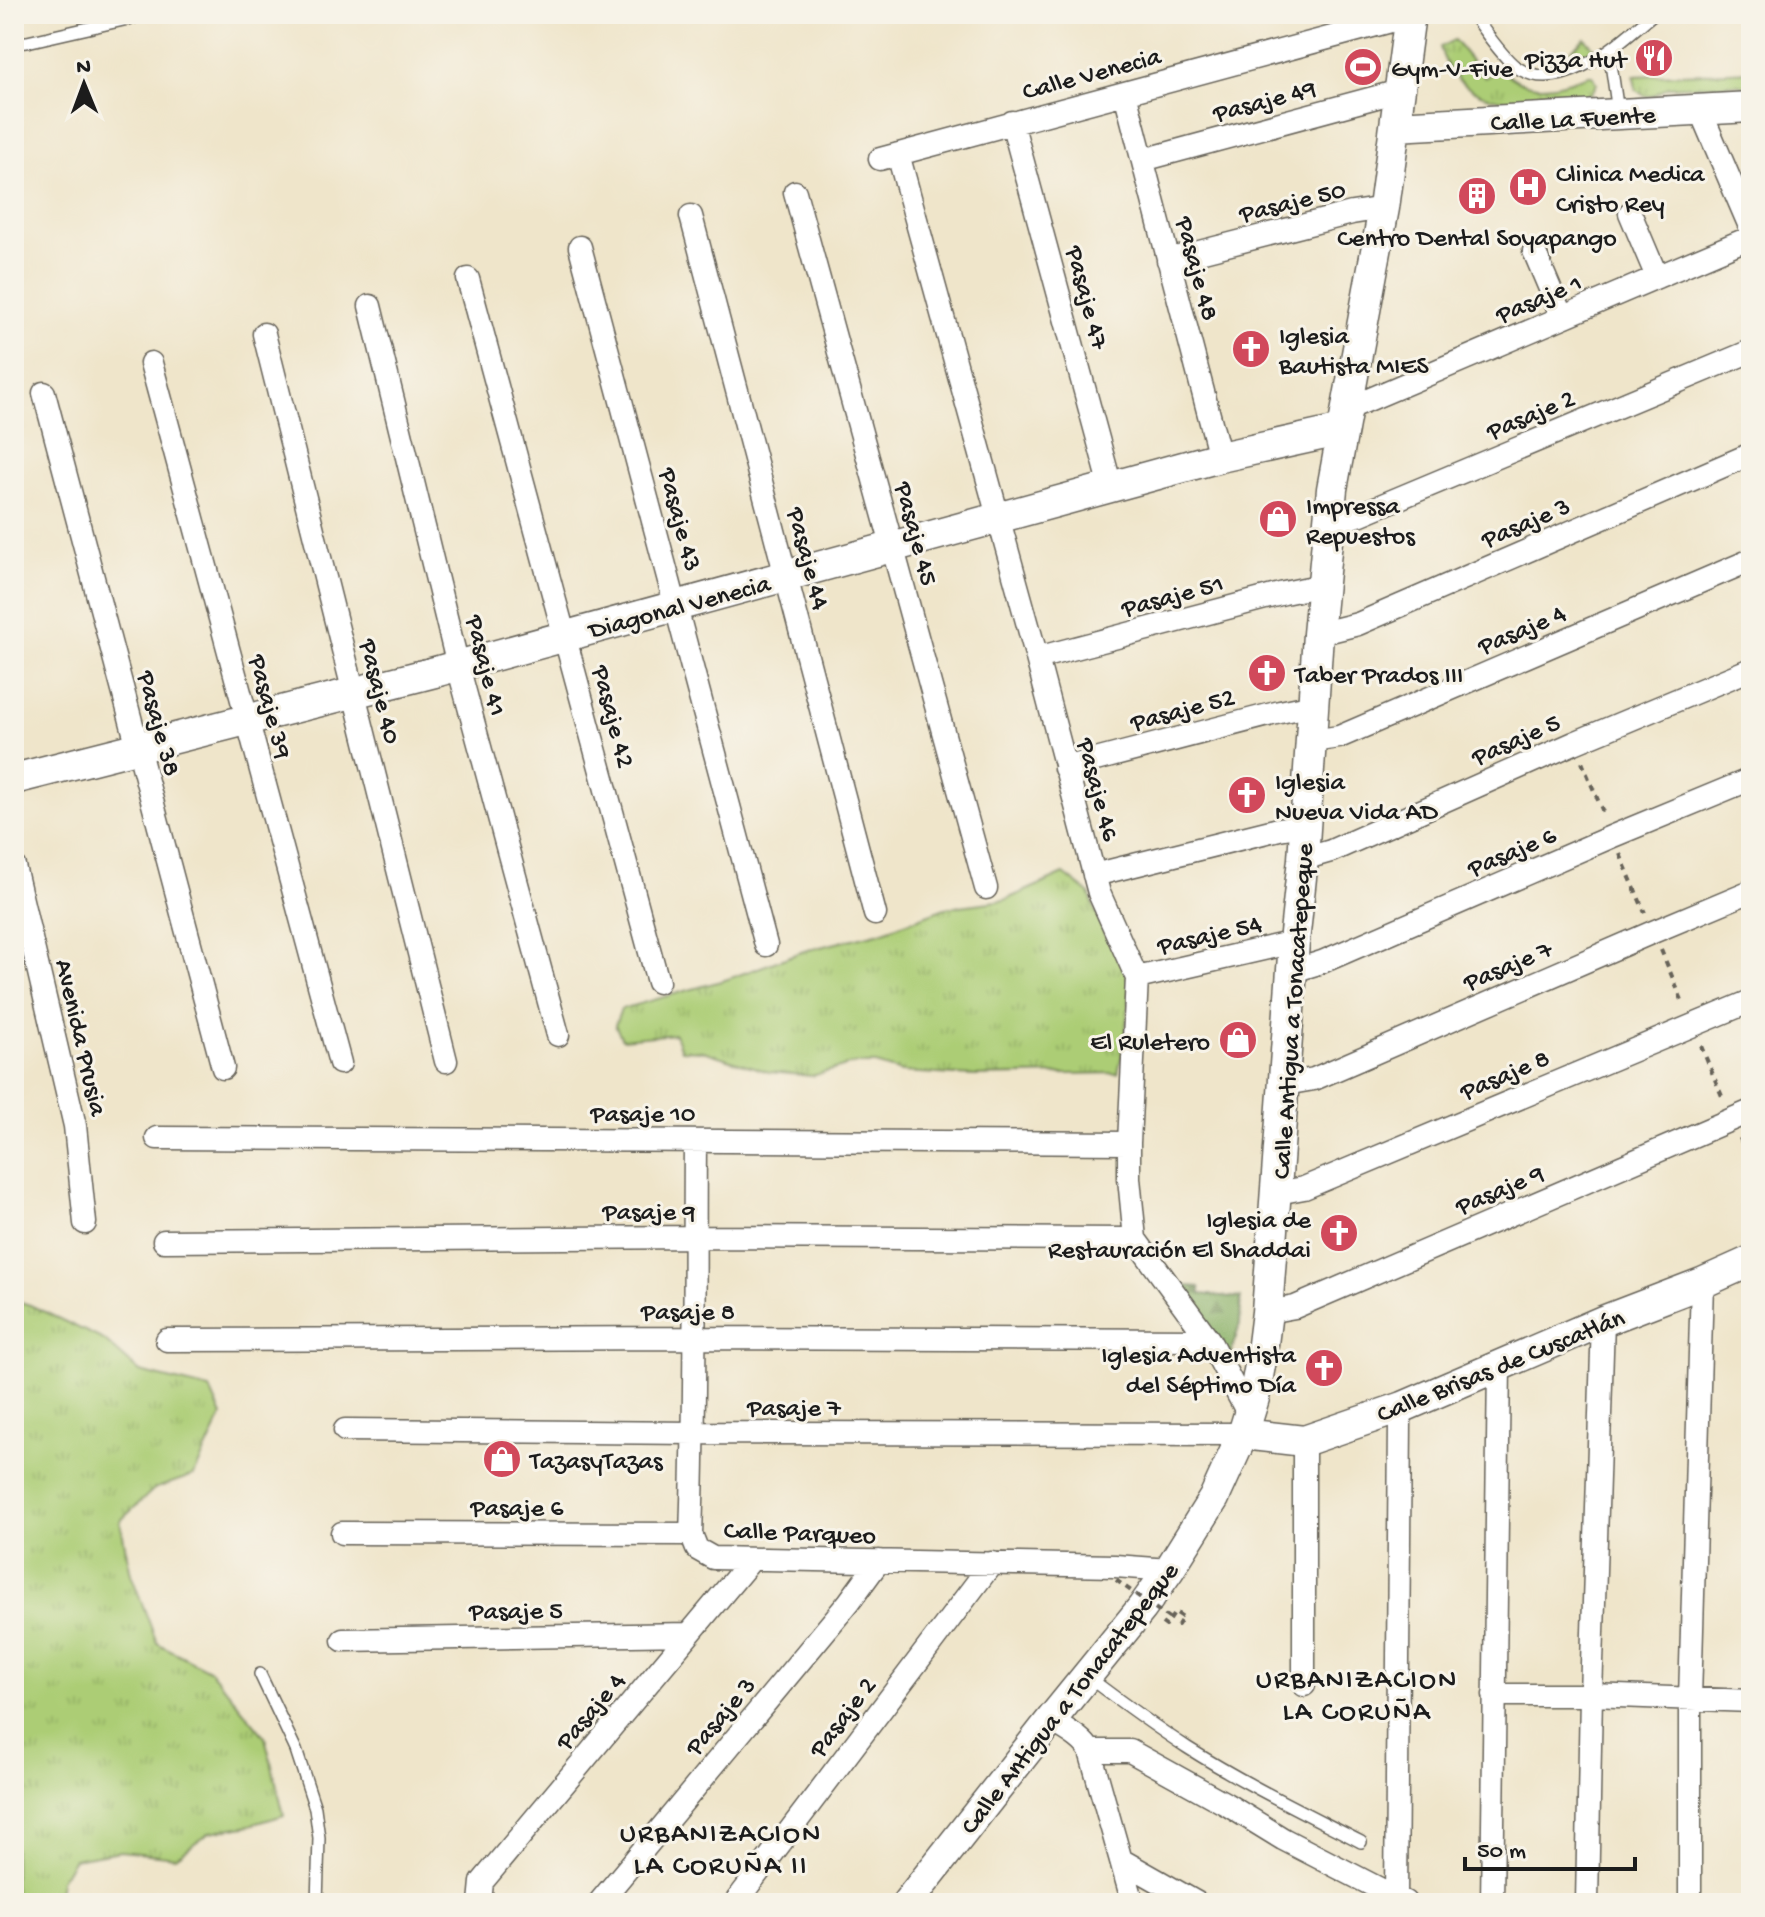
<svg xmlns="http://www.w3.org/2000/svg" width="1765" height="1917" viewBox="0 0 1765 1917" font-family="'Gochi Hand',sans-serif">
  <defs>
    <pattern id="grass-tufts" width="24" height="20" patternUnits="userSpaceOnUse" patternTransform="scale(2)"><rect width="24" height="20" fill="#accd75"/><path d="M3 7l-1-3M5 7V3M7 7l1-3M15 17l-1-3M17 17v-4M19 17l1-3" fill="none" stroke="#93af65"/></pattern>
    <pattern id="forest-firs" width="22" height="20" patternUnits="userSpaceOnUse" patternTransform="scale(2)"><rect width="22" height="20" fill="#89b066"/><path d="M5 1l3.5 6h-7zM16 11l3.5 6h-7z" fill="#6f8e53"/></pattern>
  </defs>
  <rect width="100%" height="100%" fill="#f7f3e8"/>
  <filter id="ink" filterUnits="userSpaceOnUse"><feTurbulence type="fractalNoise" baseFrequency=".0125" numOctaves="2"/><feDisplacementMap in="SourceGraphic" scale="16" xChannelSelector="R" yChannelSelector="G"/><feConvolveMatrix kernelMatrix="1 2 1 2 8 2 1 2 1" color-interpolation-filters="sRGB"/></filter>
  <filter id="wash" filterUnits="userSpaceOnUse"><feTurbulence type="fractalNoise" baseFrequency=".006" numOctaves="4" result="noise"/><feDisplacementMap in="SourceGraphic" scale="32" xChannelSelector="R" yChannelSelector="G"/><feGaussianBlur stdDeviation="1.8" result="paint"/><feColorMatrix in="noise" values="0 0 0 0 0 0 0 0 0 0 0 0 0 0 0 0 0 1.4 0 .05"/><feComposite in="paint" operator="in"/></filter>
  <g filter="url(#wash)">
    <rect width="100%" height="100%" fill="#efe5ca"/>
    <!-- grass -->
    <path fill="url(#grass-tufts)" stroke="#647448" stroke-width="2" d="M1585,38L1595,49L1594,55C1580,60 1562,72 1548,66L1552,62L1555,64Z
      M1454,40L1485,78L1500,67C1527,96 1556,86 1589,75H1593L1597,83C1593,93 1588,98 1577,100C1525,103 1457,111 1440,47Z
      M1751,71V88L1738,84L1669,87L1652,96H1645L1636,90L1634,76Z
      M1064,874L1089,893L1105,936L1125,961L1130,995L1123,1050L1118,1073L974,1076L901,1072L875,1064H853L812,1076L769,1072L703,1051L681,1050L675,1034L622,1039L615,1025L621,1009L728,979L804,951L881,932L945,908L1005,900Z
      M14,1300L30,1305L104,1340L140,1372L210,1389L222,1416L194,1475L154,1489L120,1521L131,1574L157,1643L211,1671L265,1737L284,1815L251,1825L210,1832L176,1857L120,1851L74,1859L60,1880L58,1903H14Z"/>
    <!-- forest -->
    <path fill="url(#forest-firs)" stroke="#526641" stroke-width="2" d="M1172,1285L1200,1287V1294L1241,1298L1240,1324L1226,1369Z"/>
  </g>
  <g filter="url(#ink)">
    <g fill="none" stroke-linecap="round" stroke-linejoin="round">
      <!-- lane casing -->
      <g stroke="#666259" stroke-width="14">
        <path id="lane" d="M1472,14C1483,28 1502,57 1516,67C1563,98 1619,42 1653,14
          M1742,14L1751,25
          M14,43L27,42L150,14
          M1609,50L1618,112
          M260,1674L296,1750L315,1808L319,1838L317,1903
          M1088,1677C1121,1702 1154,1726 1188,1748C1243,1783 1303,1812 1361,1842"/>
      </g>
      <!-- street casing -->
      <g stroke="#666259" stroke-width="25">
        <path id="street" d="M1125,93L1220,457
          M1700,110L1751,229
          M1012,122L1111,487
          M898,154L1037,658L1099,893L1137,978L1129,1143V1178L1135,1239L1209,1340L1249,1415
          M880,159L1410,16
          M1143,160L1399,91
          M795,192L986,888
          M1630,213L1657,277
          M691,216L875,914
          M580,247L766,945
          M1534,251L1562,317
          M1168,260L1352,213L1384,208
          M468,279L658,982
          M370,306L458,666L558,1035
          M264,334L446,1061
          M151,363L340,1063
          M44,393L223,1068
          M1347,409L1751,237
          M1329,525L1361,514L1751,351
          M1318,634L1358,624L1751,454
          M1037,658L1284,593L1323,585
          M1312,741L1339,737L1751,560
          M1065,768L1280,712L1314,705
          M1303,859L1331,851L1574,743L1751,669
          M14,866L75,1126L85,1223
          M1094,875L1279,829L1305,825
          M1293,971L1322,962L1613,836L1751,779
          M1137,978L1294,942
          M1285,1084L1314,1079L1653,932L1751,891
          M157,1138L1129,1143
          M695,1141C694,1272 696,1403 691,1534L697,1549L713,1558L1115,1566L1169,1570
          M1277,1193L1304,1188L1751,1001
          M164,1241L694,1237L1135,1239
          M1267,1312L1295,1307L1751,1111
          M167,1340L693,1338L1209,1340
          M345,1430L695,1433L1243,1434
          M1304,1441V1685
          M342,1533L691,1534
          M343,1640L689,1634
          M1494,1695H1591L1751,1701
          M1051,1720C1064,1729 1082,1737 1090,1751L1133,1903
          M1090,1751H1130L1226,1804L1283,1839L1405,1902
          M1121,1860L1197,1903
          M1396,1897L1400,1421L1403,1407
          M480,1903L482,1882L752,1559
          M599,1903L849,1602L879,1561
          M735,1903L992,1563
          M1492,1903L1499,1365
          M1587,1903L1591,1695L1603,1321
          M1690,1903V1699L1702,1283"/>
      </g>
      <!-- secondary casing -->
      <g stroke="#666259" stroke-width="33">
        <path id="secondary" d="M1395,126L1751,107
          M14,779L435,672L1220,457L1343,430
          M1243,1434L1304,1441L1403,1407L1603,1321L1702,1283L1751,1261
          M907,1903L1051,1720L1142,1608L1169,1570L1214,1498L1243,1434L1254,1398L1261,1360L1267,1312L1294,942L1303,859L1318,634L1332,489L1384,208L1410,14"/>
      </g>
      <!-- path -->
      <path stroke="#666259" stroke-width="4" stroke-dasharray="6 6" stroke-linecap="butt" d="M1582,762L1605,817
        M1620,854L1645,913
        M1661,950L1684,1005
        M1701,1046L1724,1101
        M1740,1138L1751,1166
        M1162,1623L1166,1626L1175,1612L1183,1617L1178,1625L1173,1621"/>
      <!-- lane -->
      <use href="#lane" stroke="#fff" stroke-width="11"/>
      <!-- street -->
      <use href="#street" stroke="#fff" stroke-width="22"/>
      <!-- secondary -->
      <use href="#secondary" stroke="#fff" stroke-width="30"/>
      <!-- path-bridge -->
      <path stroke="#666259" stroke-width="4" stroke-dasharray="6 6" stroke-linecap="butt" d="M1116,1580L1173,1621"/>
    </g>
  </g>
  <!-- icons -->
  <defs>
    <g id="restaurant-disc" transform="scale(2)"><circle r="9.5" fill="#d1495b" stroke="#f7f3e8"/><path d="M-5-6h1v4h1v-4h1v4h1v-4h1v5L-1.5 .5V6h-2V.5L-5-1ZM5-6V6H3V1.5H1.5Q1.5-4 5-6Z" fill="#fff"/></g>
    <g id="stadium-disc" transform="scale(2)"><circle r="9.5" fill="#d1495b" stroke="#f7f3e8"/><path d="M0-5a6.5 5 0 1 0 0 10a6.5 5 0 1 0 0-10ZM-3.5-1.8h7v3.6h-7Z" fill="#fff"/></g>
    <g id="hospital-disc" transform="scale(2)"><circle r="9.5" fill="#d1495b" stroke="#f7f3e8"/><path d="M-5-5h3v3.5h4V-5h3V5h-3V1.5h-4V5h-3Z" fill="#fff"/></g>
    <g id="building-disc" transform="scale(2)"><circle r="9.5" fill="#d1495b" stroke="#f7f3e8"/><path d="M-4-6H4V6H1V3H-1V6H-4ZM-2.5-4.3h1.7v1.8h-1.7ZM.8-4.3h1.7v1.8H.8ZM-2.5-1h1.7V.8h-1.7ZM.8-1h1.7V.8H.8Z" fill="#fff"/></g>
    <g id="church-disc" transform="scale(2)"><circle r="9.5" fill="#d1495b" stroke="#f7f3e8"/><path d="M-1.2-6h2.4v3.5h3.3v2.4h-3.3V6h-2.4V-.1h-3.3v-2.4h3.3Z" fill="#fff"/></g>
    <g id="shop-disc" transform="scale(2)"><circle r="9.5" fill="#d1495b" stroke="#f7f3e8"/><path d="M-5-2.5h2.3a2.7 3.5 0 0 1 5.4 0H5L5.5 6h-11ZM-1.5-2.5h3a1.5 2.3 0 0 0-3 0Z" fill="#fff"/></g>
  </defs>
  <g fill-rule="evenodd">
    <use href="#restaurant-disc" x="1654" y="58"/>
    <use href="#stadium-disc" x="1363" y="67"/>
    <use href="#hospital-disc" x="1528" y="187"/>
    <use href="#building-disc" x="1477" y="196"/>
    <use href="#church-disc" x="1251" y="349"/>
    <use href="#shop-disc" x="1278" y="519"/>
    <use href="#church-disc" x="1267" y="673"/>
    <use href="#church-disc" x="1247" y="795"/>
    <use href="#shop-disc" x="1238" y="1040"/>
    <use href="#church-disc" x="1339" y="1233"/>
    <use href="#church-disc" x="1324" y="1368"/>
    <use href="#shop-disc" x="502" y="1459"/>
  </g>
  <g text-anchor="middle" stroke-width="6" stroke-linejoin="round" paint-order="stroke">
    <!-- poi labels -->
    <g font-size="26" fill="#1c1c1c" stroke="#f7f3e8" text-anchor="start">
      <text x="1626" y="67" text-anchor="end">Pizza Hut</text>
      <text x="1391" y="76">Gym-V-Five</text>
      <text x="1556" y="181">Clinica Medica<tspan x="1556" dy="30">Cristo Rey</tspan></text>
      <text x="1477" y="245" text-anchor="middle">Centro Dental Soyapango</text>
      <text x="1279" y="343">Iglesia<tspan x="1279" dy="30">Bautista MIES</tspan></text>
      <text x="1306" y="513">Impressa<tspan x="1306" dy="30">Repuestos</tspan></text>
      <text x="1295" y="682">Taber Prados III</text>
      <text x="1275" y="789">Iglesia<tspan x="1275" dy="30">Nueva Vida AD</tspan></text>
      <text x="1210" y="1049" text-anchor="end">El Ruletero</text>
      <text x="1311" y="1227" text-anchor="end">Iglesia de<tspan x="1311" dy="30">Restauración El Shaddai</tspan></text>
      <text x="1296" y="1362" text-anchor="end">Iglesia Adventista<tspan x="1296" dy="30">del Séptimo Día</tspan></text>
      <text x="530" y="1468">TazasyTazas</text>
    </g>
    <!-- street labels -->
    <g font-size="26" fill="#1c1c1c" stroke="#f7f3e8">
      <text transform="translate(1091 72) rotate(-15)" y="9">Calle Venecia</text>
      <text transform="translate(1264 99) rotate(-15)" y="9">Pasaje 49</text>
      <text transform="translate(1573 117) rotate(-3)" y="9">Calle La Fuente</text>
      <text transform="translate(1292 200) rotate(-14)" y="9">Pasaje 50</text>
      <text transform="translate(1199 268) rotate(75)" y="9">Pasaje 48</text>
      <text transform="translate(1089 297) rotate(75)" y="9">Pasaje 47</text>
      <text transform="translate(1538 297) rotate(-23)" y="9">Pasaje 1</text>
      <text transform="translate(1530 413) rotate(-23)" y="9">Pasaje 2</text>
      <text transform="translate(682 519) rotate(75)" y="9">Pasaje 43</text>
      <text transform="translate(1525 521) rotate(-23)" y="9">Pasaje 3</text>
      <text transform="translate(918 533) rotate(75)" y="9">Pasaje 45</text>
      <text transform="translate(810 558) rotate(75)" y="9">Pasaje 44</text>
      <text transform="translate(1172 594) rotate(-15)" y="9">Pasaje 51</text>
      <text transform="translate(679 605) rotate(-15)" y="9">Diagonal Venecia</text>
      <text transform="translate(1521 628) rotate(-23)" y="9">Pasaje 4</text>
      <text transform="translate(488 665) rotate(76)" y="9">Pasaje 41</text>
      <text transform="translate(382 691) rotate(76)" y="9">Pasaje 40</text>
      <text transform="translate(272 706) rotate(75)" y="9">Pasaje 39</text>
      <text transform="translate(1182 708) rotate(-15)" y="9">Pasaje 52</text>
      <text transform="translate(615 716) rotate(75)" y="9">Pasaje 42</text>
      <text transform="translate(161 723) rotate(75)" y="9">Pasaje 38</text>
      <text transform="translate(1515 738) rotate(-24)" y="9">Pasaje 5</text>
      <text transform="translate(1100 789) rotate(75)" y="9">Pasaje 46</text>
      <text transform="translate(1511 850) rotate(-23)" y="9">Pasaje 6</text>
      <text transform="translate(1209 933) rotate(-13)" y="9">Pasaje 54</text>
      <text transform="translate(1507 964) rotate(-23)" y="9">Pasaje 7</text>
      <text transform="translate(1291 1011) rotate(-86)" y="9">Calle Antigua a Tonacatepeque</text>
      <text transform="translate(83 1037) rotate(77)" y="9">Avenida Prusia</text>
      <text transform="translate(1504 1073) rotate(-23)" y="9">Pasaje 8</text>
      <text x="643" y="1121">Pasaje 10</text>
      <text transform="translate(1499 1188) rotate(-23)" y="9">Pasaje 9</text>
      <text x="649" y="1219">Pasaje 9</text>
      <text x="688" y="1319">Pasaje 8</text>
      <text transform="translate(1500 1364) rotate(-22)" y="9">Calle Brisas de Cuscatlán</text>
      <text x="794" y="1415">Pasaje 7</text>
      <text x="517" y="1515">Pasaje 6</text>
      <text transform="translate(800 1531) rotate(2)" y="9">Calle Parqueo</text>
      <text transform="translate(516 1609) rotate(-1)" y="9">Pasaje 5</text>
      <text transform="translate(1068 1697) rotate(-52)" y="9">Calle Antigua a Tonacatepeque</text>
      <text transform="translate(589 1710) rotate(-50)" y="9">Pasaje 4</text>
      <text transform="translate(719 1715) rotate(-50)" y="9">Pasaje 3</text>
      <text transform="translate(841 1716) rotate(-53)" y="9">Pasaje 2</text>
    </g>
    <!-- neighbourhood labels -->
    <g font-size="28" letter-spacing="2" fill="#1c1c1c" stroke="#f7f3e8">
      <text x="1357" y="1687">URBANIZACION<tspan x="1357" dy="32">LA CORUÑA</tspan></text>
      <text x="721" y="1841">URBANIZACION<tspan x="721" dy="32">LA CORUÑA II</tspan></text>
    </g>
  </g>
  <!-- margin -->
  <rect width="1765" height="1917" fill="none" stroke="#f7f3e8" stroke-width="48"/>
  <!-- north arrow -->
  <g transform="translate(84 84) rotate(359)" stroke="#f7f3e8" stroke-width="6" paint-order="stroke">
  <path d="M0-6L14 30L0 20L-14 30Z" fill="#1c1c1c"/>
  <text y="-12" font-size="22" font-weight="bold" text-anchor="middle" fill="#1c1c1c">N</text>
  </g>
  <!-- scale -->
  <path d="M1465 1857v12h170v-12" fill="none" stroke="#1c1c1c" stroke-width="4"/>
  <text x="1477" y="1857" font-size="24" fill="#1c1c1c" stroke="#f7f3e8" stroke-width="6" paint-order="stroke">50 m</text>
</svg>
